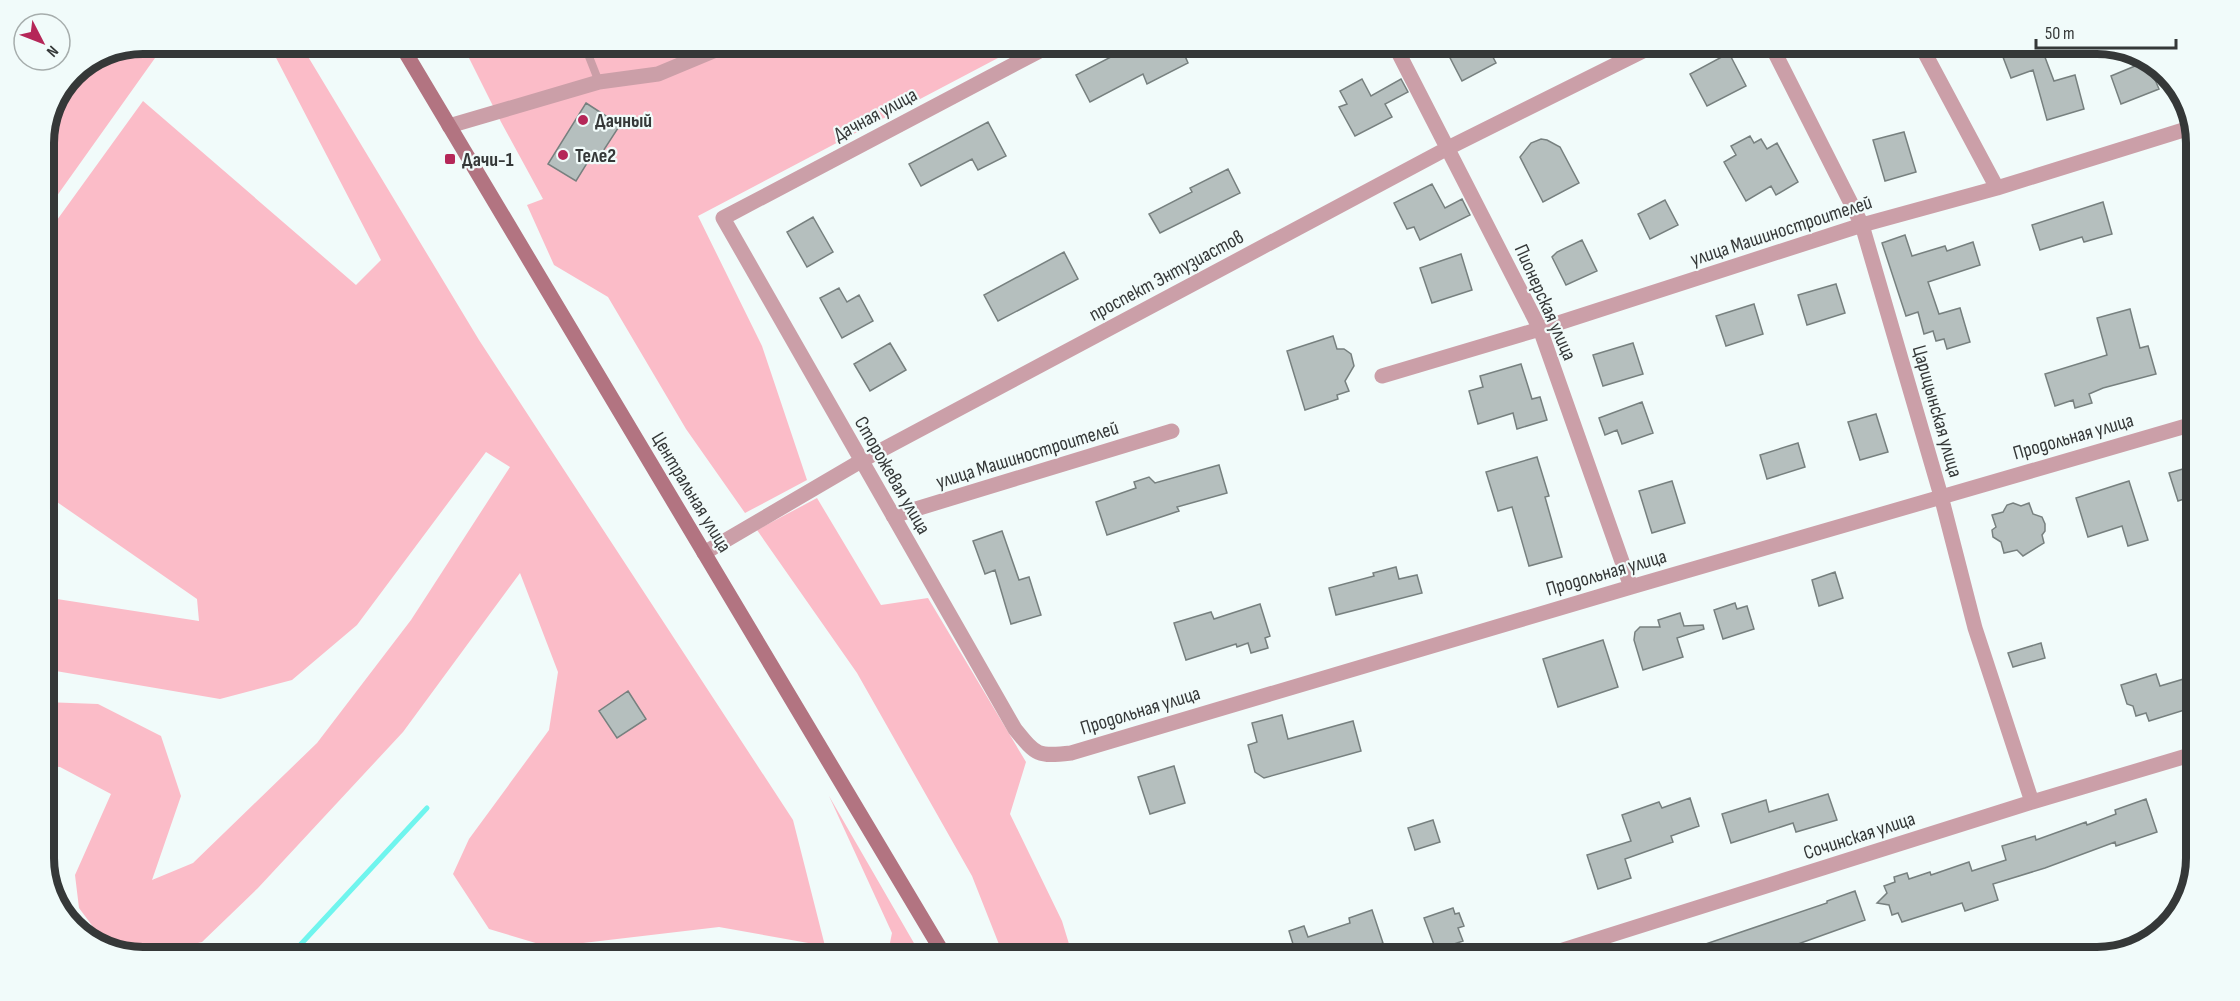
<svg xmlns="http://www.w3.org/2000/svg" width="2240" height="1001" viewBox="0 0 2240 1001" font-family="'Sofia Sans Condensed',sans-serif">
  <rect width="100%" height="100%" fill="#f1fbfa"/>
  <!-- green -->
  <path fill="#fbbcc8" d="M1017,48L698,216L762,346L807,480L745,513L686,429L608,297L554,265L527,205L543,199L501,122L465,50Z
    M272,50H304L479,340L793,820L825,946L719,927L549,947L489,929L453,874L469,839L549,730L558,672L520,573L403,732L258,888L202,942L154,954L108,947L79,908L75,875L111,794L60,767L44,766V702L98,704L161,736L181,796L152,880L193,863L317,743L411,620L510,467L486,452L357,625L292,680L220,699L44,669V597L199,621L197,599L44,493V238L143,101L356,285L381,260Z
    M105,51H160L44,214V137L73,72Z
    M817,498L881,605L928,598L1026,762L1010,814L1062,921L1073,957H1004L972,876L857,673L757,530Z
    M829,796L922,957H887L892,933Z"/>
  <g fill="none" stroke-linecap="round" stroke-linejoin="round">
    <!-- stream -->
    <path stroke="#6ff5ee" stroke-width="5" d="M289,957L427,808"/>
  </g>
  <!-- building -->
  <path fill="#b5bfbe" stroke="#77807f" stroke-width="1.5" d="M1998,44H2040L2054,81L2075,75L2084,109L2047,120L2033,70L2011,78Z
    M1455,46H1487L1496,63L1462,81L1446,50Z
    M1130,47H1164L1167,52L1181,47L1188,63L1147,84L1143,74L1090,102L1076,75Z
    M1729,53L1746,86L1707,106L1690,74Z
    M2147,61L2159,89L2121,104L2111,76Z
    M1362,79L1371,96L1401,79L1408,92L1385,104L1392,117L1355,136L1339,107L1347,104L1340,91Z
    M586,103L620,125L598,159L592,155L576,181L548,164Z
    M988,122L1006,156L978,170L972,159L921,186L909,164Z
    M1904,132L1916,172L1885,181L1873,140Z
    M1750,136L1754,143L1761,139L1767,149L1777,143L1798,182L1776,195L1771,186L1746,201L1724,162L1736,155L1731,146Z
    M1541,139L1547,140L1560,147L1579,183L1543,202L1520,157L1531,143Z
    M1228,169L1240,193L1160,233L1149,214L1192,192L1190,188Z
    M1432,184L1445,208L1462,199L1470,215L1420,240L1414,227L1407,229L1394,203Z
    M1665,200L1678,225L1650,239L1638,214Z
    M2103,202L2112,234L2084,242L2082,237L2040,250L2032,225Z
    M813,217L833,252L807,267L787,232Z
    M1905,235L1912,256L1945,246L1947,251L1973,242L1980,265L1928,282L1939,314L1960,308L1970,342L1947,349L1944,339L1936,341L1933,331L1924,334L1918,312L1906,316L1882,243Z
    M1582,240L1597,271L1566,285L1552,257L1557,252Z
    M1064,252L1078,279L998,321L984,295Z
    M1461,254L1472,290L1432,303L1420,268Z
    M1836,284L1845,313L1807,325L1798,295Z
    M839,288L847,302L859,295L873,321L842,338L820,298Z
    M1754,304L1763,334L1726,346L1716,316Z
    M2130,309L2140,348L2148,346L2156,374L2103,388L2089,394L2092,403L2075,408L2073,400L2055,406L2045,374L2107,355L2097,318Z
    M1333,336L1337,349H1344L1351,354L1354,366L1345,381L1349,391L1337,395L1338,399L1305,410L1287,351Z
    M890,343L906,370L870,391L854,364Z
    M1633,343L1643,374L1603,386L1593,355Z
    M1521,364L1532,399L1540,397L1547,420L1517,429L1513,413L1478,424L1469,391L1483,387L1480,376Z
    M1642,402L1653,433L1622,444L1617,430L1605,435L1599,418Z
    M1876,414L1888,452L1860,460L1848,422Z
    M1798,443L1805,467L1767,479L1760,455Z
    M1537,457L1549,496L1545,497L1562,557L1529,566L1512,507L1498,511L1486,472Z
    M1219,465L1227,493L1177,507L1179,511L1107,535L1096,502L1136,488L1134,482L1149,477L1155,483Z
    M2193,466V496L2178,501L2169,473Z
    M1672,481L1685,523L1652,533L1639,491Z
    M2129,481L2148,540L2128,546L2122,526L2088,537L2076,498Z
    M2013,503L2021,506L2029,503L2033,514L2042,517L2045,524V531L2042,535L2044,543L2023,556L2017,550L2004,553L2001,542L1993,537L1992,530L1996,527L1992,515L2003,512L2007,505Z
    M1002,531L1019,580L1029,577L1041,615L1011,624L995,570L985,574L973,541Z
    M1396,567L1399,579L1417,575L1422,593L1336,615L1329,588L1374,576L1373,573Z
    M1835,572L1843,598L1819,606L1812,580Z
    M1735,603L1737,609L1747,606L1754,629L1723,639L1714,610Z
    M1260,604L1270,636L1265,638L1268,648L1251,653L1248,643L1237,647L1236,644L1186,660L1174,623L1211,612L1214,619Z
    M1680,613L1684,626L1703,625L1704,629L1677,638L1683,657L1643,670L1634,640L1635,632L1640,627H1660L1658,620Z
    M1603,640L1618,687L1558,707L1543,659Z
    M2041,643L2045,658L2013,667L2008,653Z
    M2156,674L2160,686L2187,678L2191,691V708L2149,721L2146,713L2136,716L2133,706L2127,704L2121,685Z
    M628,691L646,719L617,738L599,711Z
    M1282,715L1288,739L1353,721L1361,751L1264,778L1255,772L1248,745L1257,742L1252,723Z
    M1174,766L1185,803L1150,814L1138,777Z
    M1828,794L1837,820L1796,832L1793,823L1731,843L1722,814L1766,800L1769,812Z
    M1690,798L1699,826L1671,836L1673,842L1625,859L1631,878L1598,889L1587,855L1631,841L1622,815L1659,802L1662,808Z
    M2146,799L2157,832L2116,846L2115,842L2045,868L1993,884L1998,900L1965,911L1962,903L1902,922L1898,913L1892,915L1889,905L1877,903L1887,893L1884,886L1895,882L1894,877L1907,873L1909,879L1930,872L1931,875L1969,862L1972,871L2006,860L2002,846L2035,836L2036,840L2086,822L2087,825L2116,814L2115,810Z
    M1433,820L1440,842L1415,850L1408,828Z
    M1855,891L1865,920L1784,949L1783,946L1748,957H1676V954L1827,903V901Z
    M1453,908L1455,914L1459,913L1464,926L1458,928L1463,941L1436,950L1424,918Z
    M1372,910L1383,943L1374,946L1378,957H1297L1289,931L1304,926L1308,937L1350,923L1349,918Z"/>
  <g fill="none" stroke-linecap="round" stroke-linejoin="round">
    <!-- lane -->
    <path stroke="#cb9fa8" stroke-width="8" d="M586,49L599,82"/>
    <!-- street -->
    <path stroke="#cb9fa8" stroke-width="15" d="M1920,44L1997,188
      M1771,45L1862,225L1941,496L1975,628L2032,802
      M1395,46L1540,329L1631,587
      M1047,47L723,218L1015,729C1036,755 1037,757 1071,753L1631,587L2193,424
      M449,126L599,82L658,74L718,49
      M1382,376L1540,329L1862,225L1997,188L2193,127
      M893,516L1172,431
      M704,553L861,461L1448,148L1655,45
      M1541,957L2032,802L2190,755"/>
    <!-- secondary -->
    <path stroke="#b27481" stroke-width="15" d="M404,50L940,948L943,957"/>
  </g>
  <!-- markers -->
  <g fill="#b52758" stroke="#f1fbfa" stroke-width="2">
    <circle cx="583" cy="120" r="6"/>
    <circle cx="563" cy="155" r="6"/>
    <rect x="444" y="153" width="12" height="12" rx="3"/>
  </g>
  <g text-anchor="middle" stroke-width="4.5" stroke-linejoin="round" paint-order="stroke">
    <!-- street labels -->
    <g font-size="20" fill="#353838" stroke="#f1fbfa">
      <text transform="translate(875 114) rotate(-28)" y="7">Дачная улица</text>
      <text transform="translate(1781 230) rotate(-18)" y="7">улица Машиностроителей</text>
      <text transform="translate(1166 275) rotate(-28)" y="7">проспект Энтузиастов</text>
      <text transform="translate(1546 302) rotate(66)" y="7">Пионерская улица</text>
      <text transform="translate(1938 411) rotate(74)" y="7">Царицынская улица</text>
      <text transform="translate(2073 436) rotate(-16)" y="7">Продольная улица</text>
      <text transform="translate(1027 454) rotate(-17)" y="7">улица Машиностроителей</text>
      <text transform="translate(893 475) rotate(60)" y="7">Сторожевая улица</text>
      <text transform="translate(692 492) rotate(59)" y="7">Центральная улица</text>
      <text transform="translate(1606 572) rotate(-16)" y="7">Продольная улица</text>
      <text transform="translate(1140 710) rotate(-17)" y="7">Продольная улица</text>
      <text transform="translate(1859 835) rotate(-18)" y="7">Сочинская улица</text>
    </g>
    <!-- poi labels -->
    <g font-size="20" font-weight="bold" fill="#353838" stroke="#f1fbfa" text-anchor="start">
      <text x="595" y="127">Дачный</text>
      <text x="575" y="162">Теле2</text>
      <text x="462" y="166">Дачи-1</text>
    </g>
  </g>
  <!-- crop -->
  <path d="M0 0H2240V1001H0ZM143 54H2097A89 89 0 0 1 2186 143V858A89 89 0 0 1 2097 947H143A89 89 0 0 1 54 858V143A89 89 0 0 1 143 54Z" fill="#f1fbfa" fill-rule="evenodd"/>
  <path fill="none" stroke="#353838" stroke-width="8" d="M143 54H2097A89 89 0 0 1 2186 143V858A89 89 0 0 1 2097 947H143A89 89 0 0 1 54 858V143A89 89 0 0 1 143 54Z"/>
  <!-- north arrow -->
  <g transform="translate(42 42) rotate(132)"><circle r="28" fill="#f1fbfa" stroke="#a6adac" stroke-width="1.5"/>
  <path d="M0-4.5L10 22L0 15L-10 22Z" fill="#b52758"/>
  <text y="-9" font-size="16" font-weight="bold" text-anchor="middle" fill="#353838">N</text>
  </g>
  <!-- scale -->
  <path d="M2036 39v9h140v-9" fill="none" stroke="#353838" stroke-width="3"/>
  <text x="2045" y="39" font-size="18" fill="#353838" stroke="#f1fbfa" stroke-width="4.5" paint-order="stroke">50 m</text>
</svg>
